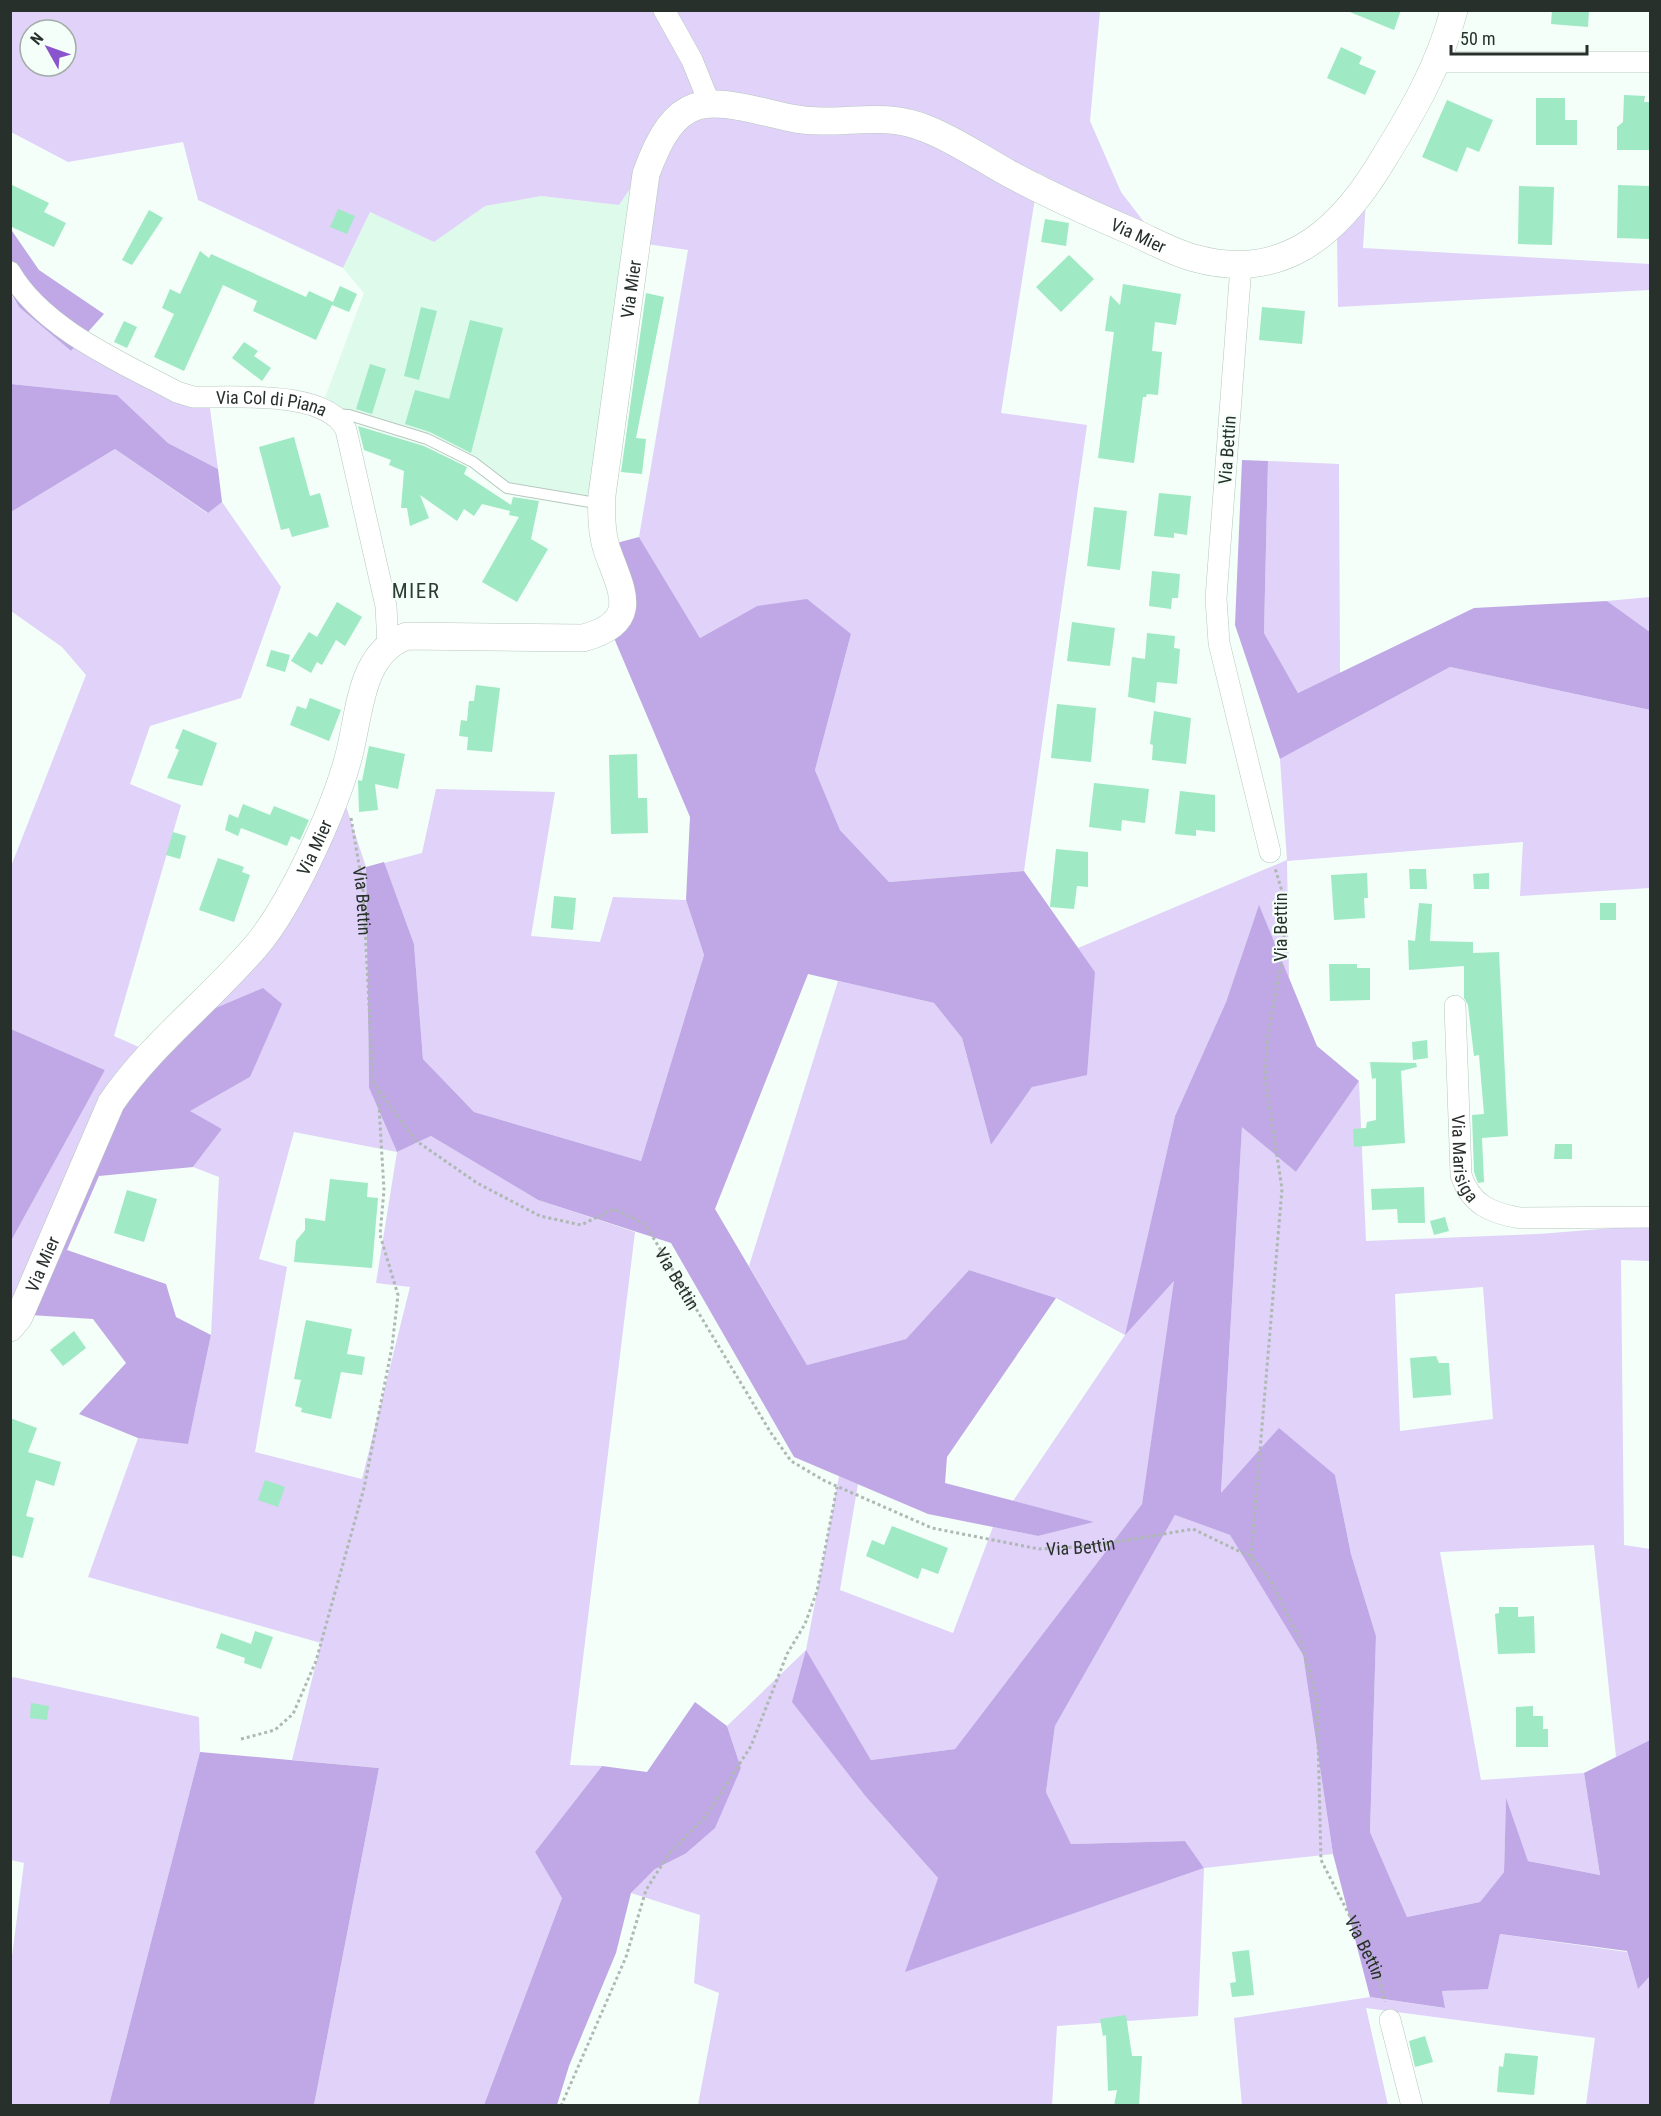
<svg xmlns="http://www.w3.org/2000/svg" width="1661" height="2116" viewBox="0 0 1661 2116" font-family="'Roboto Condensed',sans-serif">
  <rect width="100%" height="100%" fill="#f3fff8"/>
  <path fill="#defaeb" d="M644 169 599 506 502 490 470 464 398 426 323 403 364 293 343 268 370 212 434 242 485 206 540 196 619 205Z"/>
  <path fill="#e0d2f9" fill-rule="evenodd" d="M10 11H1100L1090 121 1121 192 1157 239 1039 173 1001 413 1087 425 1024 871 889 882 840 830 815 770 851 634 757 606 700 638 639 537 688 250 633 242 643 170 619 205 541 196 485 206 434 242 370 212 343 268 198 200 183 142 68 162 11 132ZM30 30H66V66H30Z
    M1368 168 1363 248 1650 264V290L1338 307 1337 233Z
    M10 293 19 307 71 351 83 337 185 392 208 393 218 469 168 443 117 395 11 384Z
    M115 449 207 513 222 502 281 587 241 698 150 726 130 784 181 805 114 1036 157 1055 30 1315 11 1300V1241L105 1070 11 1029 10 869 86 675 62 647 11 611V512Z
    M1268 461 1339 464 1340 673 1298 693 1264 633Z
    M1650 597V632L1607 601Z
    M1450 667 1650 710V888L1520 896 1523 842 1287 861 1289 978 1259 906 1226 1002 1175 1116 1126 1333 1175 1280 1142 1504 955 1749 871 1760 806 1651 867 1798 938 1878 906 1971 1204 1868 1185 1841 1071 1844 1046 1792 1055 1726 1175 1515 1230 1535 1303 1655 1333 1854 1204 1868 1198 2016 1057 2026 1052 2105H698L719 1993 694 1983 700 1915 631 1893 655 1869 685 1854 741 1768 727 1726 806 1650 839 1476 858 1484 840 1590 953 1633 993 1527 1038 1536 1093 1522 1013 1501 1125 1335 1056 1298 969 1270 906 1339 807 1365 749 1266 838 981 934 1003 962 1038 991 1145 1032 1087 1095 972 1078 948 1287 860 1280 759Z
    M436 789 555 792 531 936 600 942 613 897 686 900 704 955 641 1161 474 1112 423 1059 414 944 384 863 422 853Z
    M343 797 366 867 369 1088 397 1152 431 1136 538 1200 635 1232 570 1765 602 1766 535 1852 562 1898 484 2105H314L379 1768 292 1760 321 1643 88 1577 138 1438 188 1443 211 1335 219 1177 193 1167 222 1129 189 1111 250 1077 192 1018ZM294 1132 397 1152 376 1283 410 1287 362 1479 255 1452 287 1267 259 1259Z
    M1359 1081 1366 1241 1539 1234 1650 1225V1261L1621 1260 1624 1545 1650 1549V1740L1616 1757 1594 1545 1440 1552 1481 1780 1584 1773 1600 1875 1528 1861 1506 1800 1504 1872 1480 1902 1407 1917 1370 1832 1376 1636 1351 1554 1335 1475 1221 1494 1242 1126 1296 1172ZM1483 1287 1493 1419 1400 1431 1395 1294Z
    M13 1677 199 1717 200 1752 109 2105 11 2106 10 1972 24 1863 11 1860 10 1683Z
    M1500 1934 1627 1952 1638 1988 1650 1976V2105H1586L1595 2038 1366 2008 1388 2105H1242L1234 2018 1370 1997 1444 2008 1442 1991 1488 1988Z"/>
  <path fill="#c0a8e6" d="M10 228 39 270 104 314 71 351 19 307 11 293Z
    M11 384 117 395 168 443 218 469 222 502 208 513 115 449 11 512Z
    M1242 460 1268 461 1264 633 1298 693 1474 608 1607 601 1650 632V710L1450 667 1280 759 1235 625Z
    M639 537 700 638 757 606 807 599 851 634 815 770 840 830 889 882 1024 871 1095 972 1087 1075 1032 1087 991 1145 962 1038 934 1003 808 974 715 1209 807 1365 906 1339 969 1270 1056 1298 947 1457 945 1483 1094 1522 1038 1536 928 1514 794 1457 671 1243 538 1200 431 1136 397 1152 369 1088 366 867 384 862 414 944 423 1059 474 1112 641 1161 704 955 686 900 690 817 611 631 609 545Z
    M1259 905 1317 1046 1359 1081 1296 1172 1242 1127 1221 1493 1279 1428 1335 1475 1351 1554 1376 1636 1370 1832 1407 1917 1480 1902 1504 1872 1506 1798 1528 1861 1600 1875 1584 1773 1650 1740V1976L1638 1989 1627 1951 1500 1934 1488 1989 1442 1991 1445 2008 1370 1997 1333 1854 1303 1655 1230 1535 1175 1515 1055 1726 1046 1792 1071 1844 1185 1841 1204 1868 905 1972 938 1878 867 1798 792 1702 806 1650 871 1760 955 1749 1142 1504 1174 1281 1125 1335 1175 1116 1226 1002Z
    M263 988 282 1004 250 1077 190 1111 222 1129 193 1167 99 1176 67 1250 166 1284 176 1317 211 1335 188 1444 138 1438 79 1414 126 1363 93 1319 30 1315 133 1081 192 1018Z
    M11 1029 105 1070 11 1241Z
    M695 1702 727 1726 741 1768 715 1828 685 1854 655 1869 631 1893 616 1953 569 2066 557 2105H484L562 1898 535 1852 602 1766 647 1772Z
    M200 1752 379 1768 314 2105H109Z"/>
  <path fill="#9fe9c5" d="M1345 10H1401L1394 30Z
    M1552 10H1589L1588 27 1551 24Z
    M1341 47 1362 57 1359 64 1376 71 1365 95 1327 78Z
    M1624 95 1645 96 1644 102H1650V150H1617V127L1623 122Z
    M1536 98H1565V120H1577V145H1536Z
    M1447 100 1493 120 1479 152 1467 147 1457 172 1422 157Z
    M10 184 49 203 44 212 66 223 54 247 10 226Z
    M1618 185 1650 186 1649 239 1617 238Z
    M1519 186 1554 187 1552 245 1518 244Z
    M338 209 355 216 347 234 330 227Z
    M149 210 163 218 132 265 122 260Z
    M1045 219 1069 223 1066 246 1041 242Z
    M200 251 209 258 211 254 306 297 309 291 333 302 340 286 357 294 349 312 332 305 316 340 253 311 257 301 223 285 184 371 154 357 174 314 162 308 170 289 180 294Z
    M1069 255 1094 279 1061 312 1036 287Z
    M1123 284 1181 294 1176 325 1155 322 1152 351 1162 352 1158 395 1147 394 1146 397H1143L1134 463 1098 458 1114 332 1105 331 1110 295 1120 305Z
    M646 293 664 297 636 438 646 439 642 474 621 472Z
    M421 307 437 311 419 380 404 376Z
    M1262 307 1305 311 1302 344 1259 340Z
    M470 320 503 328 471 453 430 432 405 424 415 390 449 399Z
    M124 321 137 327 127 348 114 342Z
    M244 342 258 351 254 356 271 368 262 381 232 358Z
    M370 364 386 369 372 414 356 409Z
    M358 426 424 446 467 467 464 474 511 505 513 497 539 501 531 539 548 549 517 602 482 582 519 517 509 515 510 511 482 504 474 516 464 509 457 521 420 495 429 518 410 526 407 508H401L404 471 389 465 391 460 364 450Z
    M294 437 310 496 320 493 329 527 292 537 289 528 281 530 259 447Z
    M1159 493 1191 496 1187 535 1174 533V538L1154 536Z
    M1094 507 1127 511 1120 570 1087 566Z
    M1152 571 1180 574 1178 598H1172L1171 609 1149 606Z
    M337 602 362 617 345 646 336 640 322 665 317 662 311 673 291 661 309 632 317 637Z
    M1072 622 1115 628 1110 666 1067 661Z
    M1147 633 1175 636 1174 648 1180 649 1177 684 1157 682 1155 703 1128 697 1132 657 1145 659Z
    M271 650 290 655 285 672 266 666Z
    M476 685 500 688 492 752 467 750 468 737 459 736 461 720 467 721 469 701H474Z
    M310 698 341 710 329 741 290 725 297 706 306 709Z
    M1057 704 1096 708 1091 762 1051 758Z
    M1154 711 1191 718 1186 764 1152 760 1153 745 1150 744Z
    M183 729 217 743 202 786 167 778 179 750 175 748Z
    M369 746 405 754 398 789 375 784 378 810 359 812 358 780 362 781Z
    M637 754 638 798H647L648 833 611 834 609 755Z
    M1094 783 1149 789 1145 823 1122 820 1121 831 1089 827Z
    M1180 791 1215 795V832L1196 830V836L1175 834Z
    M243 804 270 815 274 806 309 820 300 840 291 836 287 846 241 828 238 836 225 830 229 814 238 818Z
    M173 832 186 836 180 859 166 855Z
    M1056 849 1088 852V887L1077 886 1074 909 1050 907Z
    M218 858 244 867 242 872 250 875 234 922 199 910Z
    M1409 869H1426L1427 889H1410Z
    M1367 873 1368 898H1364L1365 918 1334 920 1331 875Z
    M1489 873V889H1474L1473 874Z
    M554 896 576 898 573 930 551 928Z
    M1419 903 1432 904 1430 941 1473 942V953L1499 952 1508 1136 1482 1138 1484 1182 1478 1183 1474 1172 1472 1115 1484 1114 1479 1055 1474 1056 1468 1005 1464 998V966L1409 970 1408 940 1415 941Z
    M1600 903H1616V920H1600Z
    M1329 964H1357V968H1370V1000L1330 1001Z
    M1427 1040 1428 1058 1413 1060 1412 1042Z
    M1370 1062 1416 1063 1417 1067 1401 1071 1405 1143 1354 1147 1353 1129 1366 1128 1367 1122 1376 1120V1078L1372 1079Z
    M1555 1144H1572V1159H1554Z
    M330 1179 368 1183 367 1197 378 1198 372 1268 294 1262 296 1241 305 1230V1218L325 1221Z
    M1424 1187 1425 1223H1398L1397 1209 1372 1210 1371 1189Z
    M127 1190 157 1199 144 1242 114 1233Z
    M1445 1217 1449 1231 1434 1235 1430 1221Z
    M306 1320 352 1329 347 1354 365 1357 362 1375 341 1372 331 1419 301 1412 302 1408 295 1406 301 1380 294 1379Z
    M74 1331 86 1348 63 1366 50 1350Z
    M1436 1356 1439 1363H1449L1451 1395 1413 1398 1410 1358Z
    M10 1418 37 1428 28 1452 61 1462 54 1486 36 1480 26 1516 34 1518 23 1558 11 1555Z
    M265 1480 285 1487 278 1507 258 1500Z
    M892 1526 948 1548 938 1574 922 1568 918 1579 866 1556 872 1540 884 1545Z
    M1499 1607H1518V1617L1534 1616 1535 1653 1498 1654 1495 1614 1499 1613Z
    M255 1631 273 1637 261 1669 244 1663 245 1658 216 1648 221 1633 251 1644Z
    M31 1703 49 1706 47 1720 30 1718Z
    M1533 1706V1716H1543V1729H1548V1747H1516V1707Z
    M1249 1950 1254 1995 1232 1997 1230 1983 1236 1982 1232 1952Z
    M1126 2015 1132 2056H1142L1139 2106H1114L1117 2090 1108 2091 1106 2035 1103 2036 1100 2019Z
    M1425 2036 1433 2062 1415 2067 1409 2041Z
    M1505 2053 1538 2056 1534 2095 1497 2092 1499 2066 1503 2067Z"/>
  <g fill="none" stroke-linecap="round" stroke-linejoin="round">
    <g stroke="#b5c8be" stroke-width="12">
      <path id="service" d="M334 414 349 415 427 439 473 462 507 488 602 504"/>
    </g>
    <g stroke="#b5c8be" stroke-width="22">
      <g id="minor">
        <path d="M664 10 692 60 709 102"/>
        <path d="M1439 62H1650"/>
        <path d="M1241 266 1216 598 1219 643 1270 852"/>
        <path id="s2" d="M10 272C43 329 121 362 177 392L193 397C233 398 327 389 346 430L386 606 388 646"/>
        <path id="s3" d="M1455 1006 1461 1175C1471 1205 1491 1213 1520 1218L1650 1217"/>
        <path d="M1390 2020 1412 2106"/>
      </g>
    </g>
    <g stroke="#b5c8be" stroke-width="28">
      <g id="tertiary">
        <path id="s4" d="M10 1328 19 1317 111 1103C151 1044 210 1000 256 946 291 905 337 805 350 751 360 710 361 652 407 636L583 638C643 622 621 590 607 550 601 532 601 513 602 495L646 174C679 82 712 101 791 118 839 128 879 109 927 129 955 140 981 158 1008 173 1049 195 1091 214 1133 232 1153 241 1172 252 1194 258 1280 282 1336 236 1379 166 1410 116 1439 68 1454 10"/>
      </g>
    </g>
    <g stroke="#aeb9b3" stroke-width="3" stroke-dasharray="3 3" stroke-linecap="butt">
      <path id="s1" d="M351 818 363 888 373 1082 415 1140 477 1183 540 1216 581 1225 614 1209 645 1224 771 1433 791 1461 825 1481 932 1528 1039 1549 1093 1546 1193 1529 1251 1557 1271 1581 1301 1642 1317 1698 1321 1860 1377 1969 1385 2002"/>
      <path d="M1251 1557 1282 1189 1265 1077 1268 1035 1284 948V898L1275 868"/>
      <path d="M241 1739 275 1730 293 1714 316 1661 364 1488 392 1347 398 1295 380 1235 384 1190 378 1090"/>
      <path d="M561 2106 626 1957 646 1890 668 1855 706 1816 751 1746 787 1654 805 1624 817 1591 837 1487"/>
    </g>
    <use href="#service" stroke="#fff" stroke-width="10"/>
    <use href="#minor" stroke="#fff" stroke-width="21"/>
    <use href="#tertiary" stroke="#fff" stroke-width="27"/>
  </g>
  <g text-anchor="middle" dominant-baseline="central" stroke-width="4.5" stroke-linejoin="round" paint-order="stroke">
    <g font-size="18" fill="#28302c" stroke="#f3fff8">
      <text stroke="none"><textPath href="#s4" startOffset="2040">Via Mier</textPath></text>
      <text stroke="none"><textPath href="#s4" startOffset="1366">Via Mier</textPath></text>
      <text stroke="none"><textPath href="#s2" startOffset="304">Via Col di Piana</textPath></text>
      <text transform="translate(1227 450) rotate(-86)">Via Bettin</text>
      <text stroke="none"><textPath href="#s4" startOffset="576">Via Mier</textPath></text>
      <text stroke="none"><textPath href="#s1" startOffset="84">Via Bettin</textPath></text>
      <text transform="translate(1280 927) rotate(-90)">Via Bettin</text>
      <text stroke="none"><textPath href="#s3" startOffset="153">Via Marisiga</textPath></text>
      <text stroke="none"><textPath href="#s4" startOffset="72">Via Mier</textPath></text>
      <text stroke="none"><textPath href="#s1" startOffset="660">Via Bettin</textPath></text>
      <text stroke="none"><textPath href="#s1" startOffset="1182">Via Bettin</textPath></text>
      <text stroke="none"><textPath href="#s1" startOffset="1778">Via Bettin</textPath></text>
    </g>
    <g font-size="21" letter-spacing="1.5" fill="#2d3d35" stroke="#f3fff8">
      <text x="416" y="591">MIER</text>
    </g>
  </g>
  <rect width="1661" height="2116" fill="none" stroke="#28302c" stroke-width="24"/>
  <g transform="translate(48 48) rotate(310)"><circle r="28" fill="#f3fff8" stroke="#a2aca6" stroke-width="1.5"/>
  <path d="M0-4.5L10 22L0 15L-10 22Z" fill="#8a54cc"/>
  <text y="-9" font-size="16" font-weight="bold" text-anchor="middle" fill="#28302c">N</text>
  </g>
  <path d="M1451 45v9h136v-9" fill="none" stroke="#28302c" stroke-width="3"/>
  <text x="1460" y="45" font-size="18" fill="#28302c" stroke="#f3fff8" stroke-width="4.5" paint-order="stroke">50 m</text>
</svg>
